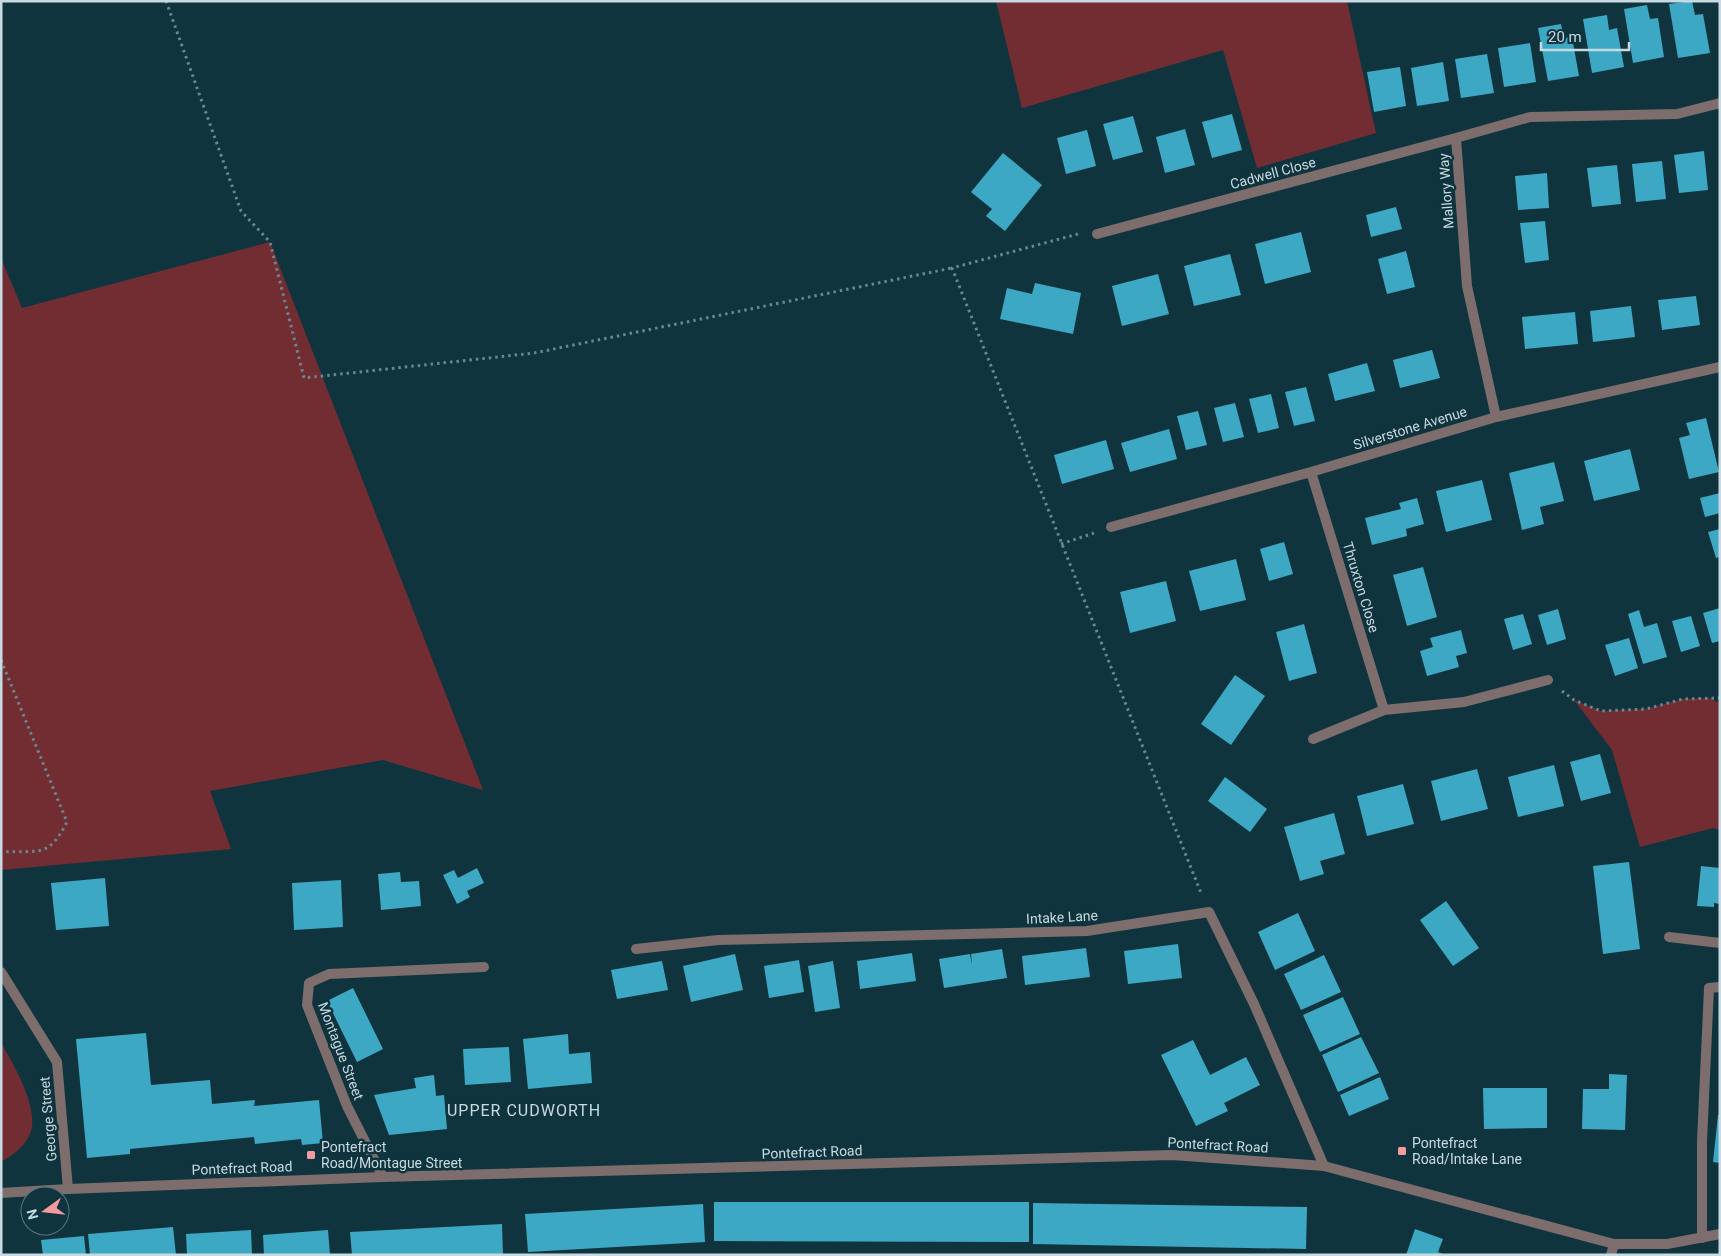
<svg xmlns="http://www.w3.org/2000/svg" width="1721" height="1256" viewBox="0 0 1721 1256" font-family="Roboto,sans-serif">
  <rect width="100%" height="100%" fill="#10343e"/>
  <path fill="#722d33" d="M996 1H1347L1376 133 1257 168 1223 50 1022 108Z
    M270 242 483 790 383 760 210 791 231 849 1 870V258L22 308Z
    M1709 698 1720 703V830L1713 828 1640 847 1612 750 1574 700 1601 711 1646 709 1683 699Z
    M1 1043C13 1063 42 1112 29 1136 23 1148 13 1155 1 1162Z"/>
  <path fill="#3da8c4" d="M1692 1 1695 15 1703 14 1710 53 1678 58 1669 4Z
    M1647 5 1650 19 1658 18 1664 57 1633 63 1624 9Z
    M1607 15 1609 30 1617 28 1624 67 1592 73 1583 19Z
    M1561 24 1564 38 1572 37 1579 76 1548 81 1538 28Z
    M1530 43 1536 82 1504 87 1498 48Z
    M1487 54 1494 93 1461 98 1455 59Z
    M1443 62 1449 101 1417 106 1411 68Z
    M1400 67 1406 106 1374 112 1367 72Z
    M1232 114 1242 150 1212 158 1202 122Z
    M1133 116 1143 152 1113 160 1103 124Z
    M1185 129 1195 165 1165 173 1156 137Z
    M1087 130 1096 166 1066 174 1057 138Z
    M1704 151 1708 190 1679 193 1674 155Z
    M1003 153 1042 185 1005 231 986 216 992 209 971 192Z
    M1662 161 1666 199 1636 202 1632 164Z
    M1617 165 1621 204 1592 207 1587 168Z
    M1547 173 1549 208 1518 210 1515 176Z
    M1396 207 1402 229 1371 237 1366 215Z
    M1545 221 1549 260 1525 263 1520 223Z
    M1301 232 1311 272 1265 284 1255 244Z
    M1406 251 1415 287 1387 294 1378 259Z
    M1230 254 1241 295 1194 306 1184 266Z
    M1158 274 1169 314 1122 326 1112 286Z
    M1035 283 1081 293 1073 334 1000 319 1007 288 1032 294Z
    M1696 296 1700 325 1662 330 1658 300Z
    M1631 306 1635 337 1593 342 1590 311Z
    M1575 312 1578 344 1525 349 1522 317Z
    M1432 350 1440 378 1400 388 1393 360Z
    M1367 363 1375 391 1335 401 1328 374Z
    M1306 387 1315 421 1294 426 1285 392Z
    M1271 394 1279 428 1258 433 1249 399Z
    M1235 403 1244 437 1223 442 1214 408Z
    M1198 411 1207 445 1186 450 1177 416Z
    M1706 418 1719 472 1689 479 1679 438 1690 435 1686 423Z
    M1169 429 1177 459 1130 472 1121 443Z
    M1106 440 1114 469 1062 484 1054 455Z
    M1630 449 1640 490 1594 501 1584 461Z
    M1554 462 1564 501 1540 507 1544 524 1522 530 1509 473Z
    M1482 480 1492 520 1446 532 1436 491Z
    M1720 493V513L1705 517 1700 498Z
    M1417 498 1424 524 1406 529 1407 536 1372 545 1365 518 1401 509 1399 503Z
    M1720 529V557L1716 558 1708 532Z
    M1284 542 1293 574 1269 581 1260 549Z
    M1236 559 1246 600 1200 611 1189 571Z
    M1423 567 1437 617 1407 626 1393 575Z
    M1166 581 1176 621 1130 633 1120 592Z
    M1720 608V641L1712 643 1703 613Z
    M1558 609 1566 639 1547 645 1538 615Z
    M1639 610 1644 627 1657 623 1667 657 1643 664 1628 614Z
    M1523 614 1532 644 1513 650 1504 619Z
    M1691 616 1700 646 1681 652 1672 621Z
    M1304 624 1317 673 1289 681 1276 632Z
    M1461 630 1467 653 1456 656 1459 667 1427 676 1420 651 1433 647 1430 638Z
    M1629 638 1638 668 1615 676 1605 645Z
    M1235 675 1265 696 1231 745 1201 724Z
    M1600 754 1611 793 1581 801 1570 762Z
    M1554 765 1564 806 1518 817 1508 777Z
    M1477 769 1488 809 1441 821 1431 781Z
    M1225 777 1267 809 1250 832 1208 801Z
    M1403 784 1414 824 1367 836 1357 796Z
    M1334 813 1345 854 1320 861 1324 874 1300 881 1284 827Z
    M1629 862 1640 949 1603 954 1593 866Z
    M1701 866 1720 868V904L1714 903V907L1697 906Z
    M477 868 484 883 467 891 470 897 457 904 443 875 454 870 458 878Z
    M400 872 401 882 419 881 421 906 381 910 378 874Z
    M105 878 109 926 56 930 51 883Z
    M341 880 343 927 294 930 292 883Z
    M1446 901 1479 948 1453 966 1420 920Z
    M1298 913 1315 951 1275 970 1258 932Z
    M1178 944 1182 978 1128 984 1124 951Z
    M1086 948 1090 977 1025 985 1022 956Z
    M1002 949 1007 978 944 988 939 959 970 954 972 965 971 954Z
    M912 953 916 981 860 989 857 961Z
    M735 954 743 990 691 1002 683 966Z
    M1324 955 1341 992 1301 1010 1284 974Z
    M799 960 804 992 769 998 764 966Z
    M662 961 668 990 617 999 611 970Z
    M833 961 840 1008 815 1012 808 966Z
    M353 988 383 1049 357 1062 327 1001Z
    M1343 997 1360 1034 1320 1052 1303 1015Z
    M146 1033 151 1085 210 1080 212 1104 255 1100 254 1106 319 1100 323 1143 302 1145 301 1139 255 1144 254 1137 130 1149V1154L87 1158 76 1039Z
    M568 1034 569 1054 590 1052 592 1083 528 1089 523 1039Z
    M1361 1037 1379 1073 1338 1092 1322 1055Z
    M1193 1040 1210 1075 1246 1057 1260 1085 1224 1103 1228 1111 1196 1126 1161 1055Z
    M509 1047 511 1082 465 1085 463 1049Z
    M1609 1074 1627 1075 1625 1130 1582 1129 1583 1089H1609Z
    M434 1075 436 1096 444 1095 447 1129 389 1135 374 1095 416 1088 414 1078Z
    M1380 1077 1389 1099 1349 1116 1340 1095Z
    M1483 1088H1547V1128L1484 1129Z
    M1718 1115H1720V1163L1713 1162Z
    M714 1202H1029V1242L714 1241Z
    M1033 1203 1307 1207 1306 1249 1033 1244Z
    M703 1204 705 1242 528 1252 525 1214Z
    M502 1224 503 1255H352L350 1232Z
    M173 1227 176 1255H90L88 1234Z
    M1415 1229 1443 1239 1438 1252 1445 1255H1406Z
    M251 1230 252 1255H187L186 1234Z
    M328 1230 330 1255H264L263 1235Z
    M84 1236 86 1255H43L41 1240Z"/>
  <g fill="none" stroke-linecap="round" stroke-linejoin="round">
    <path stroke="#6b868e" stroke-width="3" stroke-dasharray="2.5 4" stroke-linecap="butt" d="M166 1 241 211 270 242 304 378 534 353 952 268
      M1078 234 952 268 1201 893
      M1061 544 1094 533
      M1 660 67 822C48 859 39 850 1 852
      M1562 691 1574 700 1601 711 1646 709 1683 699 1720 698"/>
    <path stroke="#7d6d6d" stroke-width="10" d="M1702 1238V1141L1709 988 1720 987"/>
    <path stroke="#7d6d6d" stroke-width="10" d="M1097 234 1456 138
      M1496 417 1467 286 1456 138 1530 117 1677 114 1720 103
      M1311 472 1384 710 1464 702 1548 680
      M1111 527 1311 472 1496 417 1720 367
      M1313 739 1384 710
      M1669 937 1720 943
      M636 949 718 940 1087 931 1209 912 1254 1004 1324 1166
      M1 972 57 1062 68 1189
      M383 1177 347 1106 307 1005 309 983 329 974 484 967
      M1611 1255 1614 1244"/>
    <path stroke="#7d6d6d" stroke-width="10" d="M1 1193 68 1189 383 1177 1172 1155 1324 1166 1614 1244H1667L1720 1234"/>
  </g>
  <g fill="#f59b9e" stroke="#10343e" stroke-width="2">
    <rect x="1397" y="1146" width="10" height="10" rx="2.5"/>
    <rect x="306" y="1150" width="10" height="10" rx="2.5"/>
  </g>
  <g text-anchor="middle" dominant-baseline="central" stroke-width="5" stroke-linejoin="round" paint-order="stroke">
    <g font-size="14" fill="#c8dae1" stroke="#10343e">
      <text transform="translate(1273 173) rotate(-15)">Cadwell Close</text>
      <text transform="translate(1446 191) rotate(-94)">Mallory Way</text>
      <text transform="translate(1410 428) rotate(-17)">Silverstone Avenue</text>
      <text transform="translate(1361 587) rotate(73)">Thruxton Close</text>
      <text transform="translate(1062 917) rotate(-3)">Intake Lane</text>
      <text transform="translate(341 1051) rotate(69)">Montague Street</text>
      <text transform="translate(48 1119) rotate(-95)">George Street</text>
      <text transform="translate(1218 1145) rotate(3)">Pontefract Road</text>
      <text transform="translate(812 1152) rotate(-2)">Pontefract Road</text>
      <text transform="translate(242 1168) rotate(-2)">Pontefract Road</text>
    </g>
    <g font-size="14" fill="#c8dae1" stroke="#10343e" text-anchor="start">
      <text x="1412" y="1143">Pontefract<tspan x="1412" dy="16">Road/Intake Lane</tspan></text>
      <text x="321" y="1147">Pontefract<tspan x="321" dy="16">Road/Montague Street</tspan></text>
    </g>
    <g font-size="16" letter-spacing="1" fill="#c8dae1" stroke="#10343e">
      <text x="524" y="1110">UPPER CUDWORTH</text>
    </g>
  </g>
  <rect width="1721" height="1256" fill="none" stroke="#c8dae1" stroke-width="5"/>
  <g transform="translate(45 1211) rotate(255)"><circle r="24" fill="#10343e" stroke="#5a767f"/>
  <path d="M0-4L9 19L0 12L-9 19Z" fill="#f59b9e"/>
  <text y="-8" font-size="14" font-weight="bold" text-anchor="middle" fill="#c8dae1">N</text>
  </g>
  <path d="M1541 42v8h88v-8" fill="none" stroke="#c8dae1" stroke-width="2.5"/>
  <text x="1548" y="42" font-size="15" fill="#c8dae1" stroke="#10343e" stroke-width="4" paint-order="stroke">20 m</text>
</svg>
